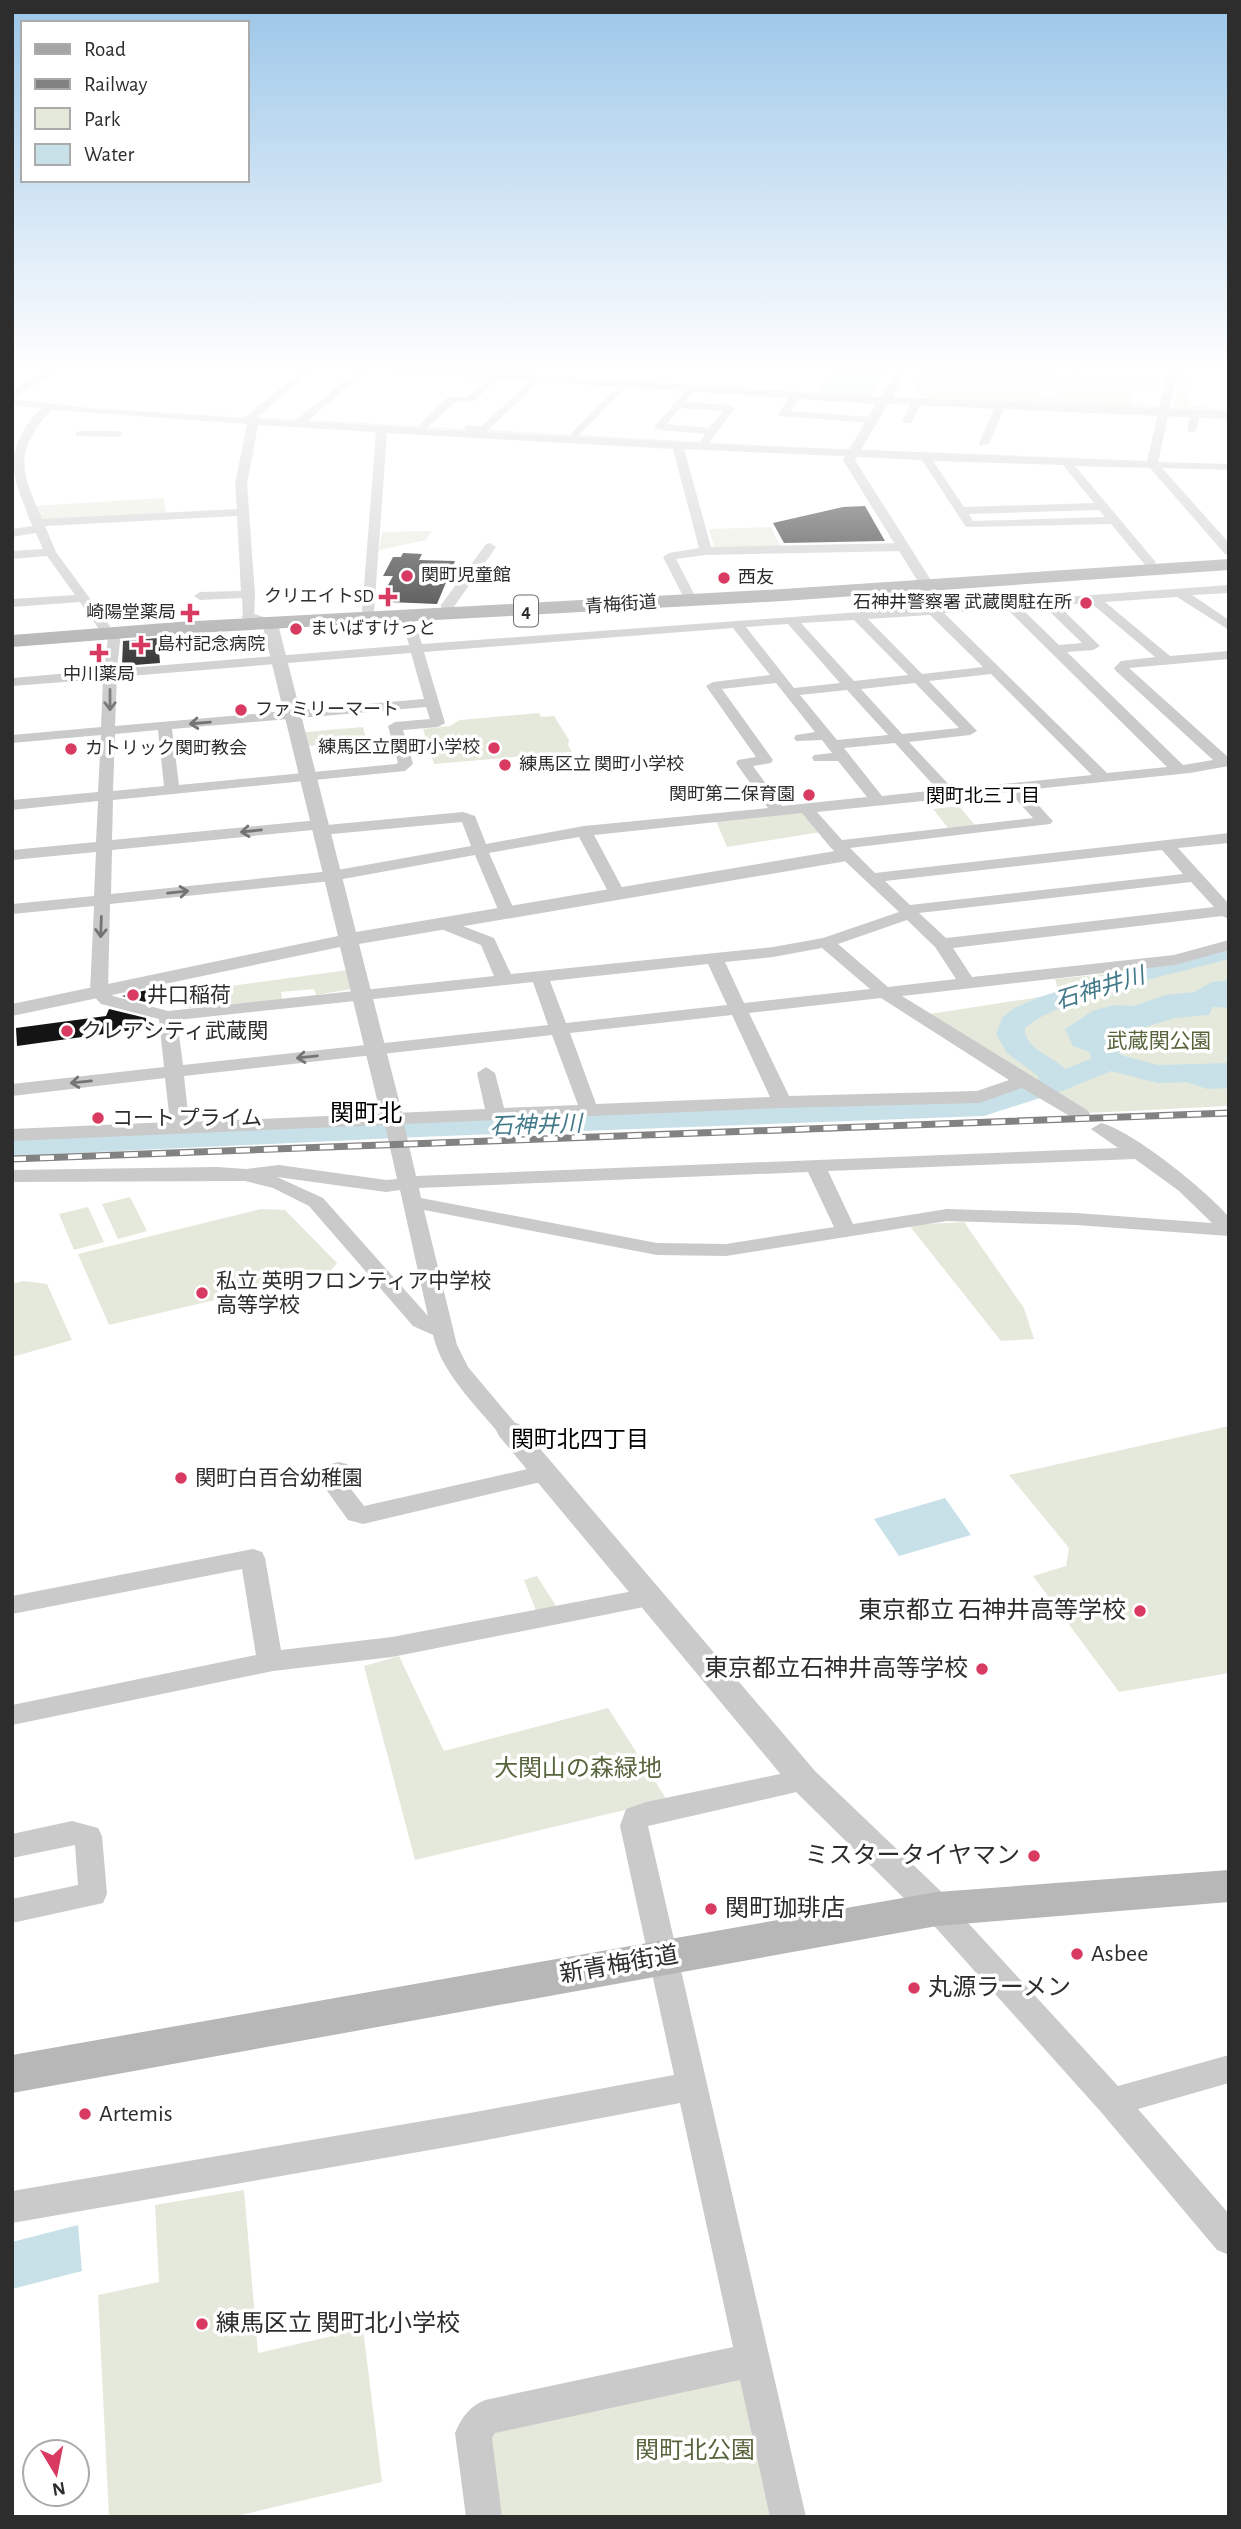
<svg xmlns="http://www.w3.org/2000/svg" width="1241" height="2529" viewBox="0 0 1241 2529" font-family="'Alegreya Sans','Noto Sans JP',sans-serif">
  <rect width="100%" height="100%" fill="#fff"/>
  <path fill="#e5e9db" d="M924 367C951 367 1038 360 1057 375V384L1035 397H1057L1067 372 1160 378 1157 391 1136 390 1132 403 1161 406V411L925 398 914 392Z
    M1179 380 1191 381 1189 401 1191 405 1229 410V413L1172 410Z
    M163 498 167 514 40 521 33 506Z
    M771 527 781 548 715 550 709 529Z
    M431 531 426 540 379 550 382 532Z
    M539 713 541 717 554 716 569 740 568 745 572 752 434 764 423 729 450 726 460 720Z
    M363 727 367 741 308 746 305 732Z
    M959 806 975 825 948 828 933 809Z
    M803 812 821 832 727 847 716 821Z
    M1229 955V1106L1088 1113 930 1014 1059 994 1055 979 1192 965Z
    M348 970 352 989 316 995 314 989 281 992 282 999 188 1008 187 992Z
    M130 1197 147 1231 118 1239 102 1204Z
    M88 1207 104 1242 74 1250 59 1214Z
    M261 1209 285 1210 337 1263 329 1273 109 1325 78 1254Z
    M964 1222 1024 1308 1034 1339 1001 1341 909 1225Z
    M23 1281 47 1284 72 1340 12 1357V1284Z
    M1229 1426V1673L1119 1692 1033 1576 1066 1566 1069 1548 1009 1475Z
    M537 1576 558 1609 537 1613 524 1580Z
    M399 1656 444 1751 608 1708 667 1800 415 1860 364 1666Z
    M244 2190 258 2353 363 2329 382 2482 232 2517H109L98 2295 159 2282 155 2205Z
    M744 2374 776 2517H501L491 2438 502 2425Z"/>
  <path fill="#c8e1e8" d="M833 367 886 370 888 371 882 375 870 396 818 394Z
    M148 411 842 450 1229 463 692 444Z
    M1229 980V1008L1213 1007 1209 1015 1175 1018 1142 1028 1137 1045 1118 1053C1128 1059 1136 1058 1146 1063 1157 1067 1160 1071 1173 1071L1174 1068 1201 1073 1229 1067V1088L1207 1089 1186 1082 1141 1079 1119 1071 1112 1065 1093 1061 1089 1052 1073 1046 1065 1029 1094 1010 1115 1005 1134 1006 1165 995 1194 992 1212 982Z
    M945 1498 971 1535 899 1556 874 1519Z
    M78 2225 82 2271 12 2289V2242Z"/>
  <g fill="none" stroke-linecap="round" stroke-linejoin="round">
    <path fill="#c8e1e8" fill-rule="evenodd" d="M1229 943V959C1176 974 1064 995 1025 1028 1023 1048 1053 1056 1065 1069L1108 1052 1158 1065 1229 1063V1081L1158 1083 1111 1071 1065 1090 984 1116 418 1137 12 1156V1138L418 1119 981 1098 1039 1079 1038 1076 1007 1053 996 1034 1002 1018 1014 1008 1037 998 1103 976Z"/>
  </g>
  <path fill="#141414" d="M865 506 885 541 784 543 773 523 843 507Z
    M403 553 422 554 419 560 455 561 437 604 389 602 391 599 381 598 393 576H383L393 557H401Z
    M158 638 160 663 122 666 123 641Z
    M151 989 153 1004 122 996Z
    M109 1009 146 1018 147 1028 17 1046 16 1028 106 1016Z"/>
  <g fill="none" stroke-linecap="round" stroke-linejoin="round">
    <path fill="#cacaca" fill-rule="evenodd" d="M306 367H317L256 418 295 421 361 367H372L307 421 420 428V424L448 397H467L497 372 502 375 500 377 473 402H455L426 429 468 431 464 428 465 426H482L537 375 540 376V380L486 432 575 437 571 434 572 432 625 380 630 383 577 437 700 443 705 434 659 430 654 427 691 385 696 388 685 402 730 405 735 408 708 444 1147 461 1169 367H1179L1158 462 1229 464V470L1162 468 1229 543V555L1225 554 1150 468 1075 466 1154 560 1156 563 1150 567 1146 566 1111 524 966 527 922 460 684 449 711 547 904 543 910 547 904 551 705 555 676 559 694 594 688 598 682 594 663 557 669 553 699 548 673 449 387 433 374 612 368 616 362 612 376 432 258 425 247 484 255 594 254 620 249 621 243 617 242 598 200 600 194 596 200 592 241 591 237 516 45 526 56 552 110 626 109 629H99L80 602 12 607V599L75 595 47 556 12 559V551L43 549 36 533 12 537V529L33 526C29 521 27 511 23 502 7 463 11 440 41 408L12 405V399L89 408 244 418ZM680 408 723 411 709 428 667 424ZM51 410 247 424 235 484 237 509 42 519C21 471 13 453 51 410ZM933 461 1063 465 1094 503 964 507ZM1099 510 1105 517 973 521 969 514Z
      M796 392 801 395 790 411 871 417 876 420 871 423 779 416 778 414 792 393Z
      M912 402 921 404 911 423H903L902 421Z
      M1000 403 1005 406 989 444 980 446 979 444 995 406Z
      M1190 414 1199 416 1197 430 1192 433 1187 430Z
      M80 431H118L123 434 118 437 76 436V432Z
      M490 543 496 547 451 611H441V605L486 544Z
      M1229 585V593L1192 595 1229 620V630L1177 597 1105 602 1170 656 1229 651V659L1129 668 1229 758V766L1190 773 1025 790 1050 818 1053 821 1050 824 850 848 875 873 1229 833V843L1178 848 1229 904V919L1222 916 953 948 972 977 1174 955 1229 940V950L1175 965 902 996 1087 1110 1090 1114 1087 1118H1073L1022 1088 979 1103 782 1108 404 1124 416 1176 1118 1148 1091 1129 1101 1123C1133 1131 1207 1191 1229 1217V1236L1076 1225 947 1221 726 1256 657 1255 424 1210 457 1345 468 1367 521 1430 517 1436 509 1438 501 1436C476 1405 442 1374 433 1335L413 1326 309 1206 273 1188 245 1181 12 1182V1170L217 1167 246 1169 279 1165 386 1180 397 1179 385 1125 12 1141V1129L170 1122 165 1078 12 1096V1084L164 1067 159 1019 101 1004 90 992 94 906 12 914V904L94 896 96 852 12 860V850L96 842 98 801 12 810V800L98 792 101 735 12 743V735L101 727 103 679 12 686V678L104 670 109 629 114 628 121 632 117 669 409 645 401 617 407 613 413 617 422 644ZM1091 603 1155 657 1121 661 1114 668 1116 671 1213 760 1183 765 1067 652 1093 650 1100 646 1058 605ZM1044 606 1082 643 1059 645 1021 608ZM1007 609 1167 767 1107 773 944 613ZM930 615 983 667 922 674 868 619ZM854 620 908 675 854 681 801 623ZM788 624 840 683 794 688 746 627ZM733 628 770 675 713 682 706 686 756 757 738 760 736 763 768 808 584 826 486 844 475 816 463 812 327 825 319 820 112 840 113 800 405 771 413 764 403 730 438 727 445 723 424 652ZM411 653 424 699 115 726 117 677ZM991 674 1092 775 953 789 909 742 970 735 977 731 929 681ZM776 683 815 732 796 735 794 738 796 741 822 740 832 753 814 755 812 758 814 761H838L867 797 782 806 753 766 771 763 773 760 722 689ZM915 683 959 728 902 734 861 689ZM847 690 888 735 837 740 800 695ZM426 707 430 719 395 722 388 726 398 763 396 764 179 785 172 729ZM158 730 164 786 113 791 115 734ZM895 743 938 790 882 796 844 748ZM1009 792 1033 818 842 840 817 812ZM802 813 831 848 899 912 823 938 773 947 511 974 494 938 442 918 436 919 434 923 436 927 481 945 494 976 168 1011 113 996 108 991 110 904 332 881 475 855 499 912 507 917 515 912 489 853 579 837 610 895 618 900 626 895 594 835ZM462 822 471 846 332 871 111 894 112 850 313 830 321 835ZM1162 850 1183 874 910 905 885 881ZM1191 882 1214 907 946 938 919 913ZM907 920 935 947 956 979 888 987 838 944ZM822 948 870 989 744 1003 725 962 773 957ZM708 964 727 1005 566 1023 550 981ZM533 982 548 1025 183 1065 177 1020ZM881 998 1009 1080 977 1091 789 1096 749 1013ZM732 1015 770 1097 596 1104 570 1033ZM552 1035 578 1105 504 1108 495 1073 486 1067 477 1073 485 1109 189 1122 184 1076ZM1135 1159 1179 1191 1212 1223 1076 1213 947 1209 853 1224 828 1171ZM808 1172 834 1227 726 1244 657 1243 421 1198 419 1188ZM277 1177 386 1192 400 1190 428 1316 323 1198Z
      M339 1462 347 1464 351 1470 344 1480 364 1506 545 1465 553 1467 557 1473 553 1479 545 1481 363 1524 348 1520 320 1481 331 1464Z
      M253 1549 262 1552 265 1558 281 1650 392 1637 649 1588 658 1590 662 1597 658 1604 649 1606 392 1657 273 1671 12 1725V1705L256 1655 242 1569 12 1614V1596Z
      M804 1769 814 1772 818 1780 814 1788 648 1826 806 2517H770L740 2380 495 2433 492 2438 502 2517H466L455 2433C462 2417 469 2407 485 2400L733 2347 680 2103 470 2143 12 2223V2191L470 2113 674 2075 620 1826 626 1809 646 1802Z
      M72 1821 98 1828 102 1836 107 1894 103 1903 12 1923V1899L78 1885 75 1845 12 1858V1834Z
      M937 1897 947 1900 1118 2086 1229 2055V2083L1138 2109 1229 2214V2255L1217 2250 1101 2112 927 1918 922 1909 927 1900Z"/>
    <path fill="#cacaca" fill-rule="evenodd" d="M51 367H65L12 398V390Z
      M358 367H412L880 397 899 367H909L892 397 1229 411V419L888 404 855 460 934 585 927 589 920 585 843 460 876 404 364 370Z
      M249 612 275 621 278 624 356 932 847 849 856 855 847 861 359 944 404 1120 401 1125H385L382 1120 340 947 12 1016V1004L338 936 263 627 241 617Z
      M509 1421 519 1424 815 1771 949 1899 954 1909 949 1919 937 1923 925 1919 793 1789 499 1436 496 1430 499 1424Z"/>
    <path fill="#b7b7b7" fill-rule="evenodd" d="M1229 1870V1902L937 1926 12 2093V2055L937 1892Z"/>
    <path fill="#a5a5a5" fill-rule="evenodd" d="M1229 559V570L783 601 178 634 12 647V635L178 622 783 589Z"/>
    <g stroke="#828282" stroke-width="7">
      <path id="rail" d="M12 1159 1229 1113"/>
    </g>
    <use href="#rail" stroke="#fff" stroke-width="4.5" stroke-dasharray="14" stroke-linecap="butt"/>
  </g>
  <defs><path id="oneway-shaft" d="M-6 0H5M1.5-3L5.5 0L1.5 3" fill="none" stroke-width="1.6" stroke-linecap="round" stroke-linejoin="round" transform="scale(1.75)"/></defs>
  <g stroke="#747474">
    <use href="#oneway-shaft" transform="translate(110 700) rotate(90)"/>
    <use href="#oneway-shaft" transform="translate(200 723) rotate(175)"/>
    <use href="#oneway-shaft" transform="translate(251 831) rotate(174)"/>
    <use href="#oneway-shaft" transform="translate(178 892) rotate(-6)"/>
    <use href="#oneway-shaft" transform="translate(101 927) rotate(92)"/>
    <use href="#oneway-shaft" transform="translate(307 1057) rotate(174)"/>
    <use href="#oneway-shaft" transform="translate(81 1082) rotate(174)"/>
  </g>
  <linearGradient id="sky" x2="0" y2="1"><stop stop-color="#9bc6e8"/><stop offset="0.51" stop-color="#fff"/><stop offset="1" stop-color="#fff" stop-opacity="0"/></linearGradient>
  <rect width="1241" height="721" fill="url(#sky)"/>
  <g fill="#d93a61" stroke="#fff" stroke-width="2.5">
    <circle cx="407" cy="576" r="7"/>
    <circle cx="724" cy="578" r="7"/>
    <path d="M384.5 586.5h7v7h7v7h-7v7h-7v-7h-7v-7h7z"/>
    <circle cx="1086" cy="603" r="7"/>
    <path d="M186.5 602.5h7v7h7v7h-7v7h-7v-7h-7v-7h7z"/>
    <circle cx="296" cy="629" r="7"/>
    <path d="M137.5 634.5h7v7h7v7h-7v7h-7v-7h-7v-7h7z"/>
    <path d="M95.5 642.5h7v7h7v7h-7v7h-7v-7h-7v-7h7z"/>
    <circle cx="241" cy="710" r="7"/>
    <circle cx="494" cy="748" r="7"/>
    <circle cx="71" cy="749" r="7"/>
    <circle cx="505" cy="765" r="7"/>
    <circle cx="809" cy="795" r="7"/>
    <circle cx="133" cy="995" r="7"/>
    <circle cx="67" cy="1031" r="7"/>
    <circle cx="98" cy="1118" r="7"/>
    <circle cx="202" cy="1293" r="7"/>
    <circle cx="181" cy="1478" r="7"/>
    <circle cx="1140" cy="1611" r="7"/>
    <circle cx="982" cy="1669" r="7"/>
    <circle cx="1034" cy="1856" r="7"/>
    <circle cx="711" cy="1909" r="7"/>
    <circle cx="1077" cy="1954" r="7"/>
    <circle cx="914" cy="1988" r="7"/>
    <circle cx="85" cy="2114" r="7"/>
    <circle cx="202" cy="2324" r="7"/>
  </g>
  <g text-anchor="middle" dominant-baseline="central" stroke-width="7" stroke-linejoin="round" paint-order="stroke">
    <g font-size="18" fill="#2d2d2d" stroke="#fff" text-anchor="start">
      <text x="421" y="576">関町児童館</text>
      <text x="738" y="578">西友</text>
      <text x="374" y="597" text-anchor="end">クリエイトSD</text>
      <text x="1072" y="603" text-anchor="end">石神井警察署 武蔵関駐在所</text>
      <text x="176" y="613" text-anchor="end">崎陽堂薬局</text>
      <text x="310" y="629">まいばすけっと</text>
      <text x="157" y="645">島村記念病院</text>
      <text x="99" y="675" text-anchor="middle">中川薬局</text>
      <text x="255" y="710">ファミリーマート</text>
      <text x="480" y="748" text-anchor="end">練馬区立関町小学校</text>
      <text x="85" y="749">カトリック関町教会</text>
      <text x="519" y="765">練馬区立 関町小学校</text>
      <text x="795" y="795" text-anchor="end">関町第二保育園</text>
    </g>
    <g font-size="18" fill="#2d2d2d" stroke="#fff">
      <text transform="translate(621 605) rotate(-4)">青梅街道</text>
    </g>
    <rect fill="#fff" stroke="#6c6c6c" stroke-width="2" x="514" y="595.5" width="24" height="31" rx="5"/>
    <g font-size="19" font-weight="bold" fill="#2d2d2d">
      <text x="526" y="611">4</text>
    </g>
    <g font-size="19" fill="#000" stroke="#fff">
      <text x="983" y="796">関町北三丁目</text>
    </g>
    <g font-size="21" fill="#2d2d2d" stroke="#fff" text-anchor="start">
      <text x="147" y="995">井口稲荷</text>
      <text x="81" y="1031">クレアシティ武蔵関</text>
      <text x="112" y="1118">コート プライム</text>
      <text x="216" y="1281">私立 英明フロンティア中学校<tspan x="216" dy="24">高等学校</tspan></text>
      <text x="195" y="1478">関町白百合幼稚園</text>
    </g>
    <g font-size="21" fill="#57653d" stroke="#fff">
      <text x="1159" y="1041">武蔵関公園</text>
    </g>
    <g font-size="23" font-style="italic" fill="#417989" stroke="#fff">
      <text transform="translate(1100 989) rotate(-17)">石神井川</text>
      <text transform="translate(536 1126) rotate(-2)">石神井川</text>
    </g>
    <g font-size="23" fill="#000" stroke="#fff">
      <text x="580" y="1440">関町北四丁目</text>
    </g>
    <g font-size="24" fill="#000" stroke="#fff">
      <text x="366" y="1114">関町北</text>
    </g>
    <g font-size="24" fill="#2d2d2d" stroke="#fff" text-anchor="start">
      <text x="1126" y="1611" text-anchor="end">東京都立 石神井高等学校</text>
      <text x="968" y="1669" text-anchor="end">東京都立石神井高等学校</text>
      <text x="1020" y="1856" text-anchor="end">ミスタータイヤマン</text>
      <text x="725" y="1909">関町珈琲店</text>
      <text x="1091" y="1954">Asbee</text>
      <text x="928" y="1988">丸源ラーメン</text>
      <text x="99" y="2114">Artemis</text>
      <text x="216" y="2324">練馬区立 関町北小学校</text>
    </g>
    <g font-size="24" fill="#57653d" stroke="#fff">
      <text x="578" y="1769">大関山の森緑地</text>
      <text x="695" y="2451">関町北公園</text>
    </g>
    <g font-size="24" fill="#2d2d2d" stroke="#fff">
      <text transform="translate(619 1965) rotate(-10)">新青梅街道</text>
    </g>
  </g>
  <rect width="1241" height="2529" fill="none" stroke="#2d2d2d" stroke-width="28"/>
  <rect x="21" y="21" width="228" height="161" fill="#ffffff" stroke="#ababab" stroke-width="2"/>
  <rect x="35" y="44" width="35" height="10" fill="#a5a5a5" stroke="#ababab" stroke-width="2"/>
  <text x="84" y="56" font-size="21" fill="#2d2d2d">Road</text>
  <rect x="35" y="79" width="35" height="10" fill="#828282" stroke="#ababab" stroke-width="2"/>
  <text x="84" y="91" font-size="21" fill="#2d2d2d">Railway</text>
  <rect x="35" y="108" width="35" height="21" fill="#e5e9db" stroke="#ababab" stroke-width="2"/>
  <text x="84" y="126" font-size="21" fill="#2d2d2d">Park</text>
  <rect x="35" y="144" width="35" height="21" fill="#c8e1e8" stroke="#ababab" stroke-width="2"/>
  <text x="84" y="161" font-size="21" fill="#2d2d2d">Water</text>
  <g transform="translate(56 2473) rotate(170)"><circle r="33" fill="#ffffff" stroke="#ababab" stroke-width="2"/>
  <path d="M0-5L12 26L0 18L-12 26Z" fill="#d93a61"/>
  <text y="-10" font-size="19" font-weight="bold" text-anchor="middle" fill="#2d2d2d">N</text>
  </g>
</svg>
